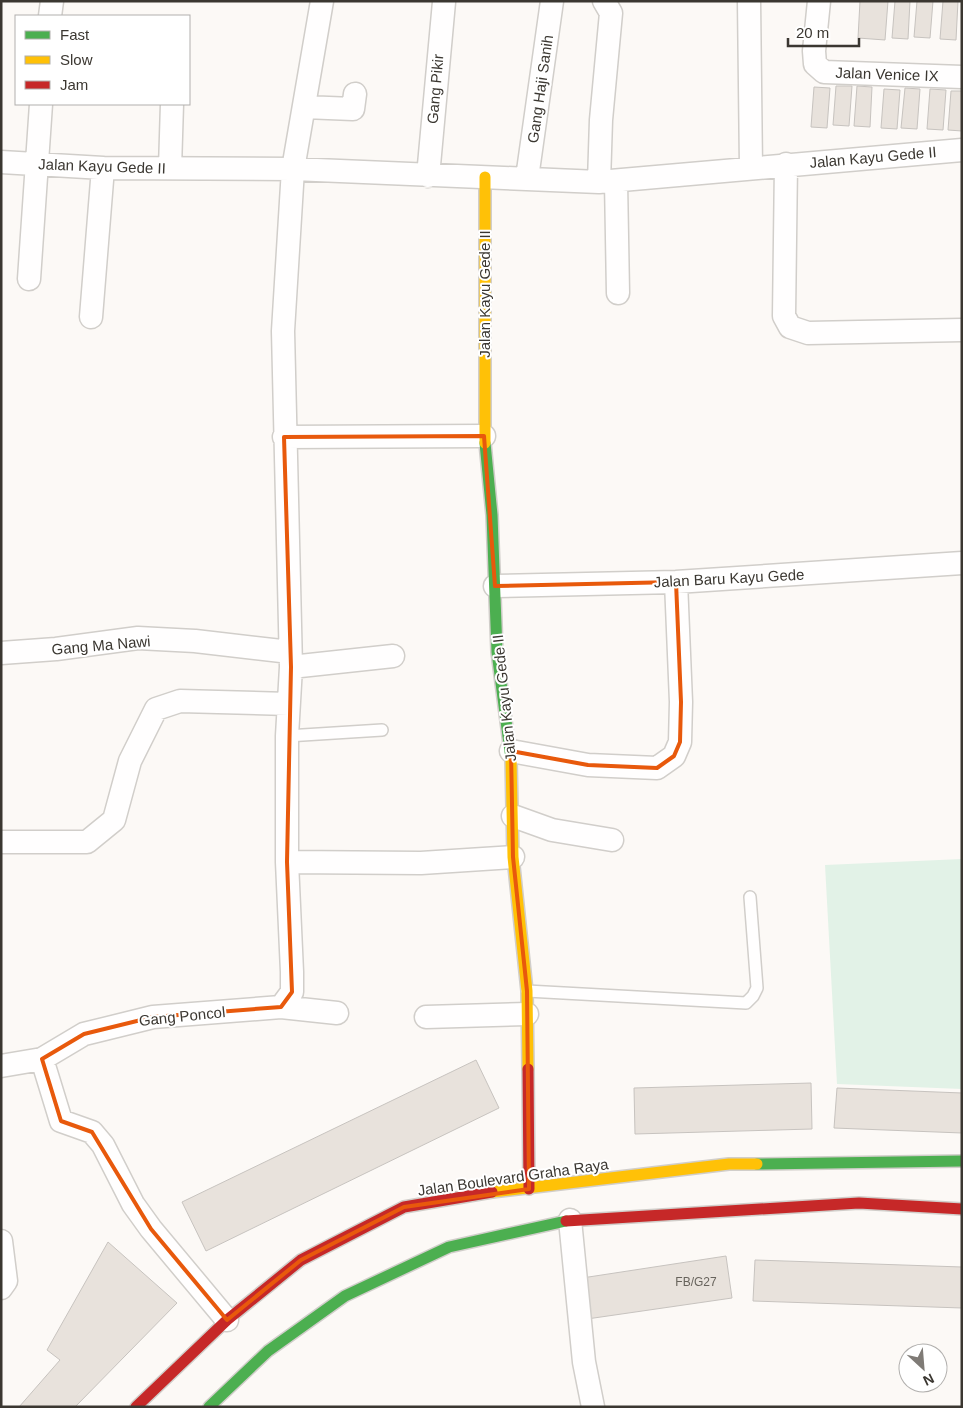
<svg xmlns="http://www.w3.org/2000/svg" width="963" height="1408" viewBox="0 0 963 1408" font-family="Helvetica,sans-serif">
  <rect width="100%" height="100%" fill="#fcf9f6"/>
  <path fill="#e2f2e7" d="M962 859V1089L837 1084 825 865Z"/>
  <path fill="#e8e2dc" stroke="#c7c3bf" d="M860 1H888L885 40 858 38Z
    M895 1H910L908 39 892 38Z
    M917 1H933L930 38 914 37Z
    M943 1H958L956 40 940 39Z
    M836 86H852L849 126 833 125Z
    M857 86 872 87 870 127 854 126Z
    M814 87 830 88 827 128 811 127Z
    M905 88 920 89 917 129 901 128Z
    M884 89 900 90 897 129 881 128Z
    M930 89 946 90 943 130 927 129Z
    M951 91H962V131L948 130Z
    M476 1060 499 1108 206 1251 182 1202Z
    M811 1083 812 1129 635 1134 634 1088Z
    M837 1088 962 1093V1133L834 1128Z
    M108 1242 177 1303 75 1407H19L60 1360 47 1350Z
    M726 1256 732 1298 587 1319 582 1278Z
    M755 1260 962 1267V1308L753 1301Z"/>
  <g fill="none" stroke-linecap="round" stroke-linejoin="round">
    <g stroke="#d1ceca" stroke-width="14">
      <path id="lane" d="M287 736 382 730
        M527 991 746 1003 753 996 757 988 750 897"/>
    </g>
    <g stroke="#d1ceca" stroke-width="25">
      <path id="street" d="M749 1 751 168
        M819 1 814 51 815 64 824 72 962 77
        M50 16 52 1
        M304 107 353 109 355 94
        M1 162 103 168 293 169 599 182 962 150
        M786 164 784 316 790 327 808 333 962 330
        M170 168 172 104
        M428 176 444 2
        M527 178 552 1
        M616 181 618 293
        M599 182 601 120 611 13 604 1
        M29 279 41 104
        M91 317 103 168
        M284 437 484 436
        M495 586 676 582 962 563
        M1 653 56 649 138 638 195 641 290 652
        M291 667 393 656
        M511 751 588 765 657 768 674 756 680 742 681 702 676 582
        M513 816 552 830 612 840
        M1 842H87L114 820 130 761 156 709 180 701 288 704
        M287 862 421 863 513 857
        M281 1007 292 992V972L287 862V736L291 667 283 331 293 169 322 1
        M426 1017 527 1014
        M42 1059 61 1121 92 1132 103 1145 133 1204 151 1229 227 1320
        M1 1066 42 1059 84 1034 153 1017 281 1007 337 1013
        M570 1220 584 1362 593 1407
        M1 1241 6 1281 1 1288"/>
    </g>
    <g stroke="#d1ceca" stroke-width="14">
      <path id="fast" d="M485 443 492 515 497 652 511 759
        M757 1164 962 1161
        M209 1407 268 1351 345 1296 449 1247 566 1221"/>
    </g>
    <g stroke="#d1ceca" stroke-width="14">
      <path id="slow" d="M485 443V177
        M511 759 513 857 527 991 528 1069
        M492 1192 729 1164H757"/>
    </g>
    <g stroke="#d1ceca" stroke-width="14">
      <path id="jam" d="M528 1069 529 1189
        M566 1221 859 1203 962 1209
        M136 1407 227 1320 301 1260 404 1207 492 1192"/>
    </g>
    <use href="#lane" stroke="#fffefe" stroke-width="11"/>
    <use href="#street" stroke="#fffefe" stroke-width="22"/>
    <use href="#fast" stroke="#4caf50" stroke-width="11"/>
    <use href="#slow" stroke="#ffc107" stroke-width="11"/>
    <use href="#jam" stroke="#c62828" stroke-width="11"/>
  </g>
  <path fill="none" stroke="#e8590c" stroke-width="4" stroke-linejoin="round" d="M484 436 495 586 676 582 681 702 680 742 674 756 657 768 588 765 511 751 513 857 527 991 529 1189 404 1207 301 1260 227 1320 151 1229 92 1132 61 1121 42 1059 84 1034 153 1017 281 1007 292 992 287 862 291 667 284 437Z"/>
  <g text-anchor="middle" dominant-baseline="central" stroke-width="4" stroke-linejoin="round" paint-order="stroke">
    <g font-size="12" fill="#67635c">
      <text x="696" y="1282">FB/G27</text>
    </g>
    <g font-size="15" fill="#3b3731" stroke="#fff">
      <text transform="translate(887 74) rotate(2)">Jalan Venice IX</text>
      <text transform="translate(435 89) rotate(-85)">Gang Pikir</text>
      <text transform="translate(540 89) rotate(-82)">Gang Haji Sanih</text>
      <text transform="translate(873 157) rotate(-5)">Jalan Kayu Gede II</text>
      <text transform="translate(102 166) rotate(2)">Jalan Kayu Gede II</text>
      <text transform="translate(484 294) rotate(-90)">Jalan Kayu Gede II</text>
      <text transform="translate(729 578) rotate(-3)">Jalan Baru Kayu Gede</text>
      <text transform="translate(101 645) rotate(-5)">Gang Ma Nawi</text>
      <text transform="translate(504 698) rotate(-96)">Jalan Kayu Gede II</text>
      <text transform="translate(182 1016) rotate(-6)">Gang Poncol</text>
      <text transform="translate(513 1177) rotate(-8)">Jalan Boulevard Graha Raya</text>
    </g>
  </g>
  <rect width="963" height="1408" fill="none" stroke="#3b3731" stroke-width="5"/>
  <rect x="15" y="15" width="175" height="90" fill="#ffffff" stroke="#b1afad"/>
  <rect x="25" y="31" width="25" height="8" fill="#4caf50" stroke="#b1afad"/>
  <text x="60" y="40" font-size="15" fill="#3b3731">Fast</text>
  <rect x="25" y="56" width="25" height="8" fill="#ffc107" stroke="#b1afad"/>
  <text x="60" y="65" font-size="15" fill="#3b3731">Slow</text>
  <rect x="25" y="81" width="25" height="8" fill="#c62828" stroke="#b1afad"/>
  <text x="60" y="90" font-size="15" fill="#3b3731">Jam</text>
  <g transform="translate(923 1368) rotate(154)"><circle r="24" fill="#ffffff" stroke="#b1afad"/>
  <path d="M0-4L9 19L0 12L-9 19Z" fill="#7f7b76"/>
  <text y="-8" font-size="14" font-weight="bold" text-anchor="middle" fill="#3b3731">N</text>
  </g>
  <path d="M788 38v8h71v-8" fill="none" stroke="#3b3731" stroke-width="2.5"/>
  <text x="796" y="38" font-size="15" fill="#3b3731" stroke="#ffffff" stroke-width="4" paint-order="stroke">20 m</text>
</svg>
